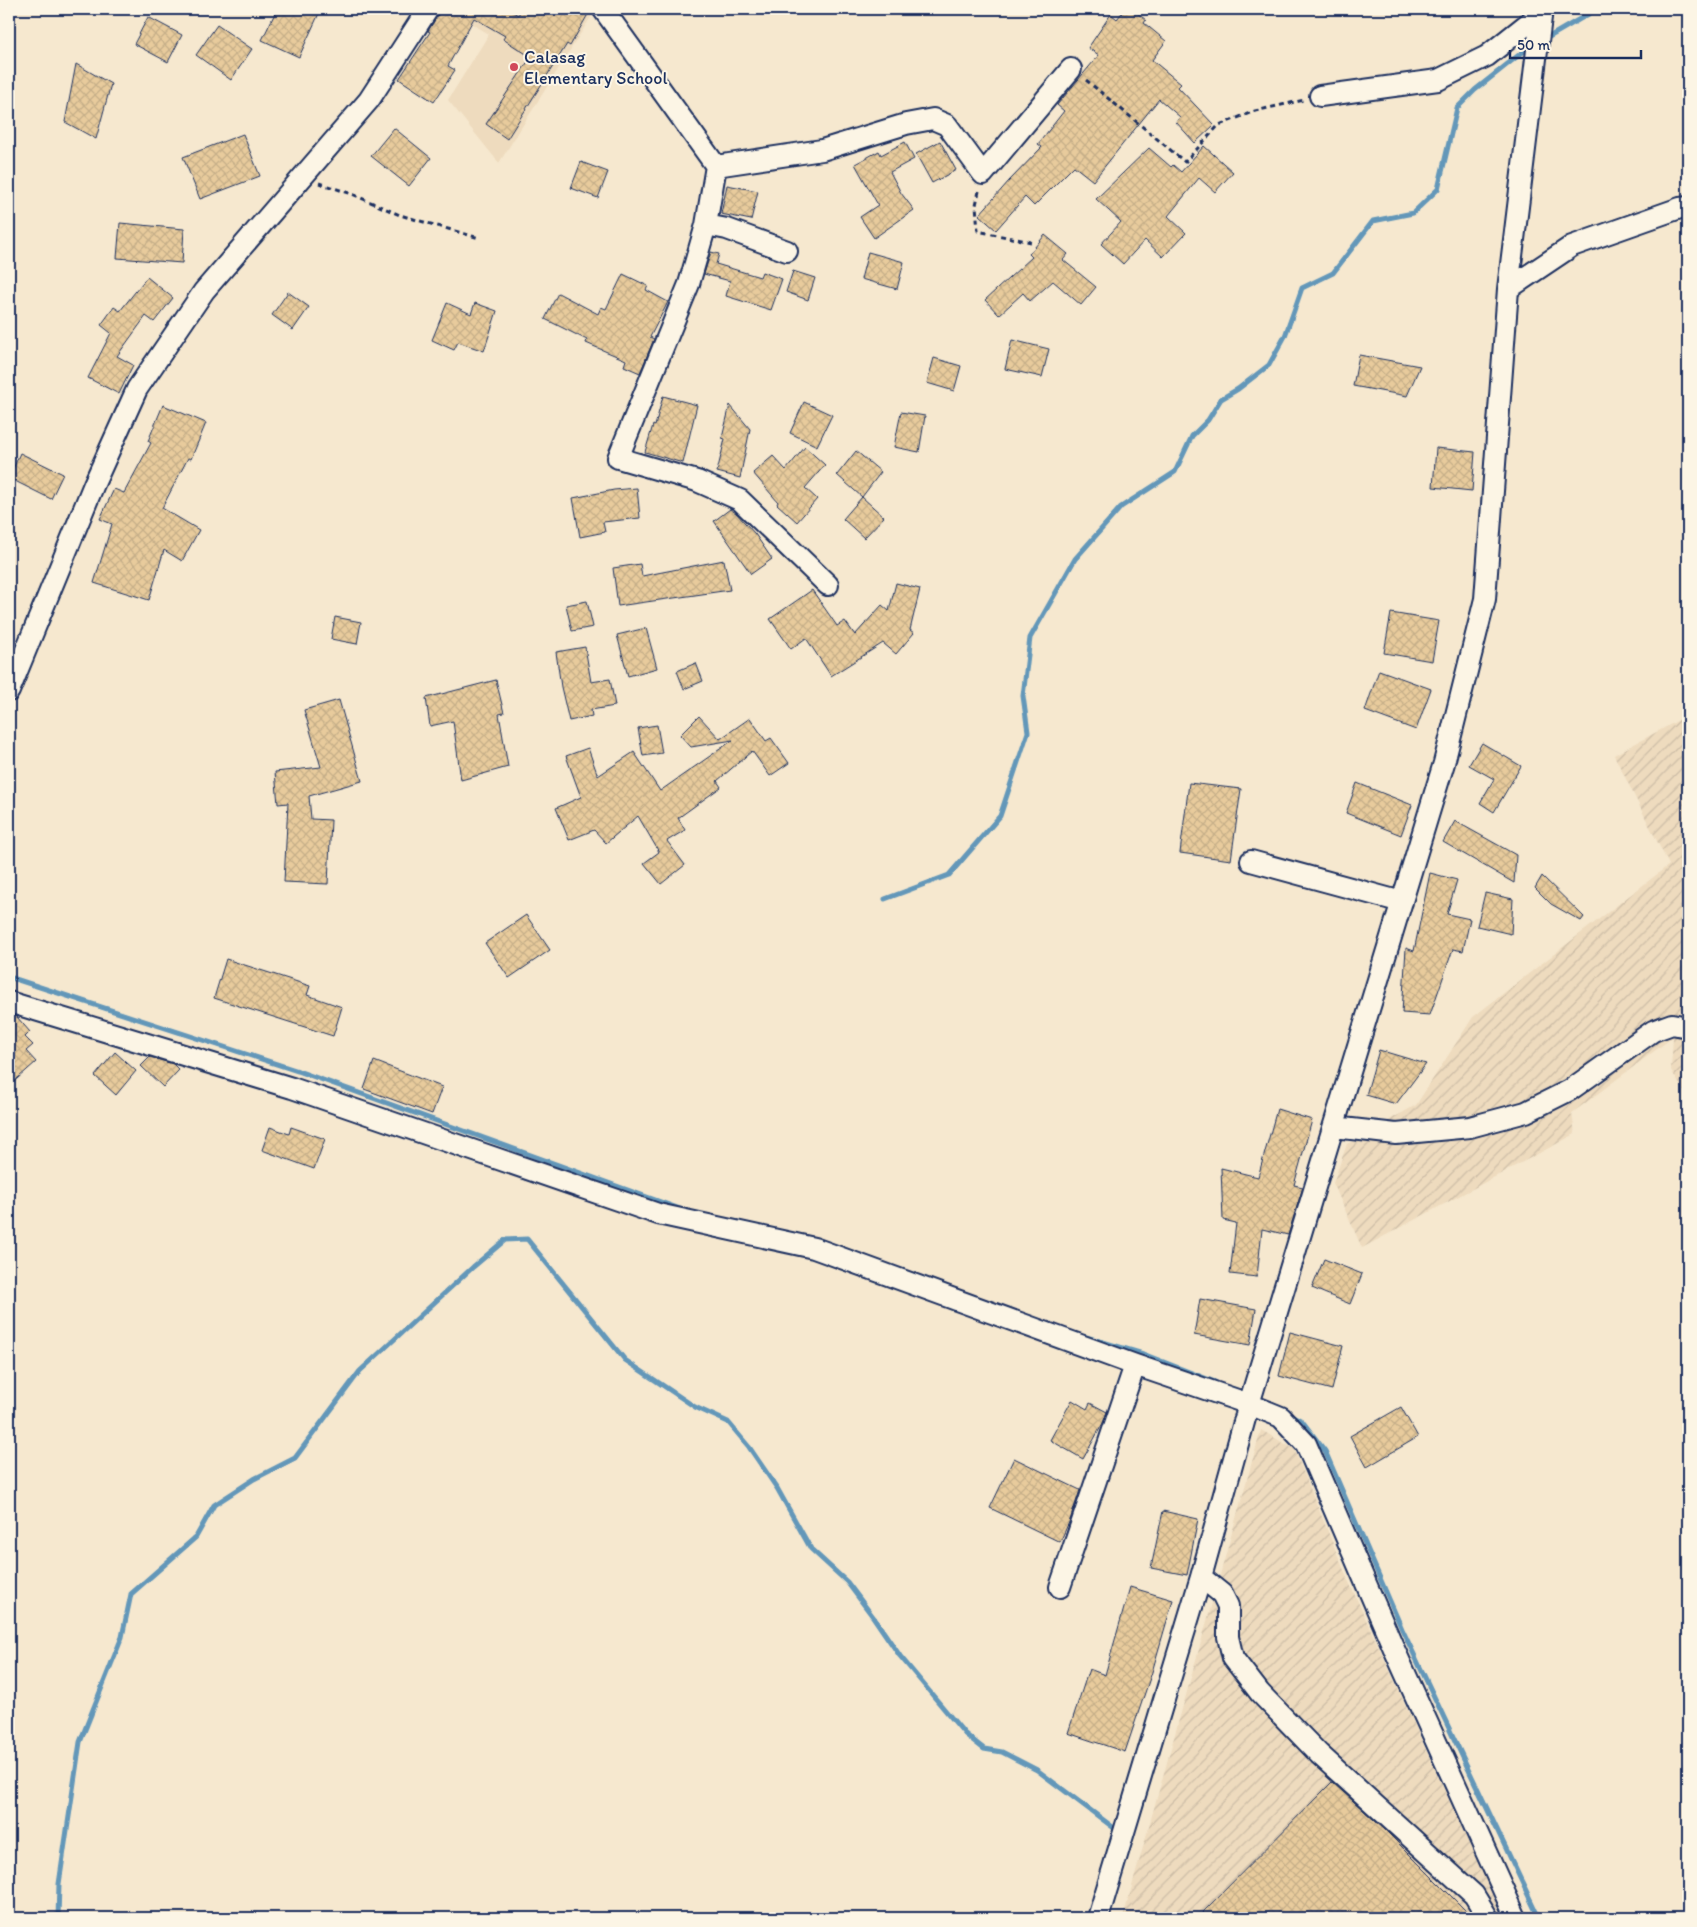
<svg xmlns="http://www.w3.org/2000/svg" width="1697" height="1927" viewBox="0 0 1697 1927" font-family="Itim,sans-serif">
  <defs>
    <pattern id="industrial-furrows" width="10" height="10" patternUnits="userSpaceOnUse" patternTransform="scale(1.25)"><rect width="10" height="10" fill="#eedbbe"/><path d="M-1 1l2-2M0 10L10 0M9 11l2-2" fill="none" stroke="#ccbca6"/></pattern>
    <pattern id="building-cross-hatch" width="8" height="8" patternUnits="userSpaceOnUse" patternTransform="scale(1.25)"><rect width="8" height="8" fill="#e8cb9c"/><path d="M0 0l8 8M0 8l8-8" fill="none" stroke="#c6af89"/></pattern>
  </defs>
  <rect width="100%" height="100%" fill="#f6e8cf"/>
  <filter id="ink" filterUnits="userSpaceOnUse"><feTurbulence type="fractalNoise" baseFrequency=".02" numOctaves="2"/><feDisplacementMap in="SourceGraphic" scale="10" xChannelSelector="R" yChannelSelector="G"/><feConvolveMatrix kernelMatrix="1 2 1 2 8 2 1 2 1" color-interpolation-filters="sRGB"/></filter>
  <g filter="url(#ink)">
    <path fill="#eedbbe" d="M447 9H596L499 163 448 100 489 34Z"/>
    <path fill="url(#industrial-furrows)" d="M1688 715V1098L1671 1070 1673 1037 1572 1113 1575 1134 1362 1248 1333 1183 1347 1144 1416 1105 1473 1017 1669 865 1614 755Z
      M1261 1430 1294 1449 1348 1580 1503 1918H1123Z"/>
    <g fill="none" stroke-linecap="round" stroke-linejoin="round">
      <path stroke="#6397b9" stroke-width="5" d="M1549 37 1597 9
        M885 899 949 875 1000 816 1028 732 1023 696 1030 638 1075 559 1121 507 1175 472 1192 436 1208 420 1221 399 1238 389 1269 365 1285 336 1302 288 1333 273 1373 221 1413 213 1438 189 1457 108 1475 90 1529 47
        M9 977 298 1071 683 1210
        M1086 1337 1143 1354 1215 1382
        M1291 1415 1302 1421 1325 1451 1402 1629 1539 1918
        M58 1918 59 1884 80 1742 122 1637 131 1594 196 1537 214 1505 254 1479 295 1458 360 1371 473 1267 505 1240 527 1239 625 1360 695 1407 728 1422 749 1447 777 1488 811 1549 847 1582 874 1618 900 1656 965 1734 984 1749 1002 1752 1037 1770 1114 1828"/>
    </g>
    <path fill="url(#building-cross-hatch)" stroke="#1b2f5e" d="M277 9H321L299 57 262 40Z
      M440 9H508L518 15 522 9H591L570 46 567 44 507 139 486 124 531 57 503 39 505 36 474 18 448 66 455 70 434 102 399 79 430 32 428 31 438 15Z
      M1125 9H1132L1146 20 1144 23 1166 41 1152 60 1181 84 1178 87 1214 125 1195 143 1176 122 1180 117 1159 99 1093 181 1074 166 1034 206 1025 197 996 230 979 215 1009 181 1042 147 1038 144 1064 111 1057 105 1099 55 1088 48 1111 14 1117 19Z
      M148 17 182 35 168 62 134 44Z
      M217 25 252 49 231 80 196 55Z
      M76 64 111 84 96 139 65 122Z
      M394 128 431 158 409 186 371 156Z
      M243 134 260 176 200 199 183 157Z
      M940 141 956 170 932 183 916 154Z
      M905 142 914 159 890 172 901 193 914 210 874 238 860 217 878 205 855 164 879 151 881 155Z
      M1204 146 1233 172 1215 192 1199 178 1168 216 1186 233 1163 257 1145 240 1123 264 1101 244 1121 222 1096 199 1149 148 1171 167 1173 165 1181 172Z
      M581 162 608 172 598 198 571 188Z
      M727 185 758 191 751 220 721 214Z
      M120 223 184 229 182 263 117 258Z
      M1045 235 1068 254 1063 260 1096 287 1081 305 1053 281 1030 301 1023 293 999 315 985 300 1032 257 1029 254Z
      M711 252 719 254 716 264 760 277 762 272 782 279 771 310 726 296 730 281 704 274Z
      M868 252 904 262 897 289 861 279Z
      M793 271 815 278 808 300 786 292Z
      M623 274 648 286 646 290 668 302 650 337 654 339 640 373 624 366 626 360 586 343 587 340 545 319 558 293 598 314 601 307 606 309Z
      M147 277 173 298 154 322 146 316 117 356 133 365 119 394 88 378 111 333 101 325 114 307 120 311Z
      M288 292 309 307 293 330 272 315Z
      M447 303 471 314 475 303 497 311 484 351 458 342 454 350 432 340Z
      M1012 340 1049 349 1042 377 1005 369Z
      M1359 355 1420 366 1407 396 1353 386Z
      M934 358 961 366 954 391 927 383Z
      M663 396 697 405 683 463 645 452 653 425 655 426Z
      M804 402 832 415 817 446 790 433Z
      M163 405 206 423 191 459 188 458 162 508 199 530 182 561 164 550 149 600 94 583 112 524 100 519 114 489 124 493 151 443 148 441Z
      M730 405 750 429 740 478 717 472 725 439 722 438Z
      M901 412 925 416 919 452 894 447Z
      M805 447 825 465 805 488 817 499 797 522 777 504 778 502 753 473 773 456 786 470Z
      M1436 448 1475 452 1472 491 1433 487Z
      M856 451 881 472 862 497 837 475Z
      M20 453 63 474 51 499 9 478Z
      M637 488 640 518 603 522 605 532 580 537 573 498 614 490Z
      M862 497 884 517 864 538 843 519Z
      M730 509 736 513 755 534 772 559 751 574 714 521Z
      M724 560 730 590 618 606 613 568 640 564 642 576Z
      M896 583 920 589 910 630 914 633 896 654 883 643 831 676 806 638 791 649 770 619 812 590 837 626 845 621 855 635 882 605 889 611Z
      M587 601 593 627 572 631 566 605Z
      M1391 613 1439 621 1432 661 1384 653Z
      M335 617 361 622 357 644 331 639Z
      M646 628 657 668 628 676 617 635Z
      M585 647 591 682 610 679 615 706 591 710 592 716 569 721 561 687 556 652Z
      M696 663 703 681 684 689 677 671Z
      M1379 670 1431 689 1416 730 1365 711Z
      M496 680 504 713 499 714 508 767 461 780 453 721 430 726 426 698Z
      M339 700 362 781 309 796 311 819 331 820 328 884 284 882 288 803 278 804 275 772 321 767 304 710Z
      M699 716 720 739 750 718 766 741 771 738 789 763 770 776 752 751 717 781 721 787 678 818 685 830 667 841 685 865 661 884 644 863 659 852 638 816 606 843 594 830 569 840 556 808 581 797 566 756 588 748 598 776 634 752 660 791 733 740 691 747 680 735Z
      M657 725 662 753 643 756 638 728Z
      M1482 743 1521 766 1494 812 1480 803 1494 779 1469 765Z
      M1189 783 1241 789 1231 860 1180 853Z
      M1357 783 1412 805 1401 835 1346 813Z
      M1455 821 1516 855 1514 883 1443 842Z
      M1430 873 1457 880 1447 914 1470 919 1463 951 1453 949 1430 1015 1402 1013 1406 948 1414 951Z
      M1542 876 1584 917 1581 921 1551 904 1535 888Z
      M1485 893 1513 899 1511 934 1477 926Z
      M526 915 550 950 509 978 485 943Z
      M226 959 310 986 307 995 342 1007 333 1036 214 998Z
      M9 1014 17 1017 30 1032 25 1037 33 1045 26 1051 36 1062 9 1086Z
      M1379 1050 1426 1064 1396 1104 1366 1095Z
      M115 1052 136 1071 116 1095 95 1076Z
      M150 1057 173 1064 179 1070 163 1087 141 1066Z
      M374 1061 442 1087 432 1114 364 1089Z
      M1277 1109 1312 1120 1294 1185 1303 1187 1288 1235 1262 1229 1257 1277 1230 1274 1236 1223 1223 1220 1221 1168 1258 1177Z
      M270 1127 289 1134 291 1127 325 1139 314 1169 262 1150Z
      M1324 1259 1362 1274 1350 1304 1312 1288Z
      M1200 1299 1256 1309 1250 1345 1194 1335Z
      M1290 1332 1343 1346 1332 1390 1279 1376Z
      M1072 1400 1087 1409 1090 1403 1107 1412 1103 1423 1083 1459 1050 1440Z
      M1401 1407 1418 1437 1367 1467 1350 1436Z
      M1014 1458 1080 1490 1070 1520 1060 1542 990 1508Z
      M1163 1511 1198 1519 1187 1575 1151 1568Z
      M1130 1587 1173 1600 1152 1672 1125 1752 1068 1733 1089 1669 1105 1675Z
      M1332 1782 1383 1828 1473 1918H1197Z"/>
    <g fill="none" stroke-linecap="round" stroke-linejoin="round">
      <g stroke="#1b2f5e" stroke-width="24">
        <path id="minor" d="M603 9 716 166 706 225 689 284 618 458 697 481 740 500 828 585
          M1320 96 1438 80 1487 56 1541 13
          M716 166 822 150 906 124 933 119 947 125 983 174 1071 69
          M706 225 727 229 787 251
          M1508 289 1572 246 1680 208 1688 207
          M9 691 94 484 137 389 204 291 369 100 428 9
          M1251 861 1402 902
          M9 1002 292 1088 658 1214 814 1248 1135 1365 1249 1404 1281 1417 1306 1444 1395 1651 1516 1918
          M1334 1127 1396 1134 1470 1127 1526 1112 1570 1090 1653 1031 1672 1024 1688 1027
          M1201 1577 1222 1594 1228 1606V1637L1233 1658 1260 1693 1319 1754 1474 1895 1488 1918
          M1060 1587 1135 1365
          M1098 1918 1201 1577 1249 1404 1444 763 1485 599 1508 289 1542 9"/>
      </g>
      <path stroke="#1b2f5e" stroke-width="3" stroke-dasharray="5 4" stroke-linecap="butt" d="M1086 80 1185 162 1219 125 1255 111 1304 100
        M319 183 352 194 400 215 479 238
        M979 191 976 205 978 231 1031 242"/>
      <use href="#minor" stroke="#fcf5e5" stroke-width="20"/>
    </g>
  </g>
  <circle fill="#d1495b" stroke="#fcf5e5" stroke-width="2" cx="514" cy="67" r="5"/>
  <g text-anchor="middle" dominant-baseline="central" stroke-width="4" stroke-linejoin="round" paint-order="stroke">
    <g font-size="18" fill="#1b2f5e" stroke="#fcf5e5" text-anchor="start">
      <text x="524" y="57">Calasag<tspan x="524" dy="21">Elementary School</tspan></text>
    </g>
  </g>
  <rect width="1697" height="1927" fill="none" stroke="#fcf5e5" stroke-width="30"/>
  <rect x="15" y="15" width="1667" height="1897" fill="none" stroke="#1b2f5e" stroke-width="2" filter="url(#ink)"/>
  <path d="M1510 50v8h131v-8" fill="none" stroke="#1b2f5e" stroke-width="2.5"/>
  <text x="1517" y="50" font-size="15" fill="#1b2f5e" stroke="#fcf5e5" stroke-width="4" paint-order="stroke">50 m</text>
</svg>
